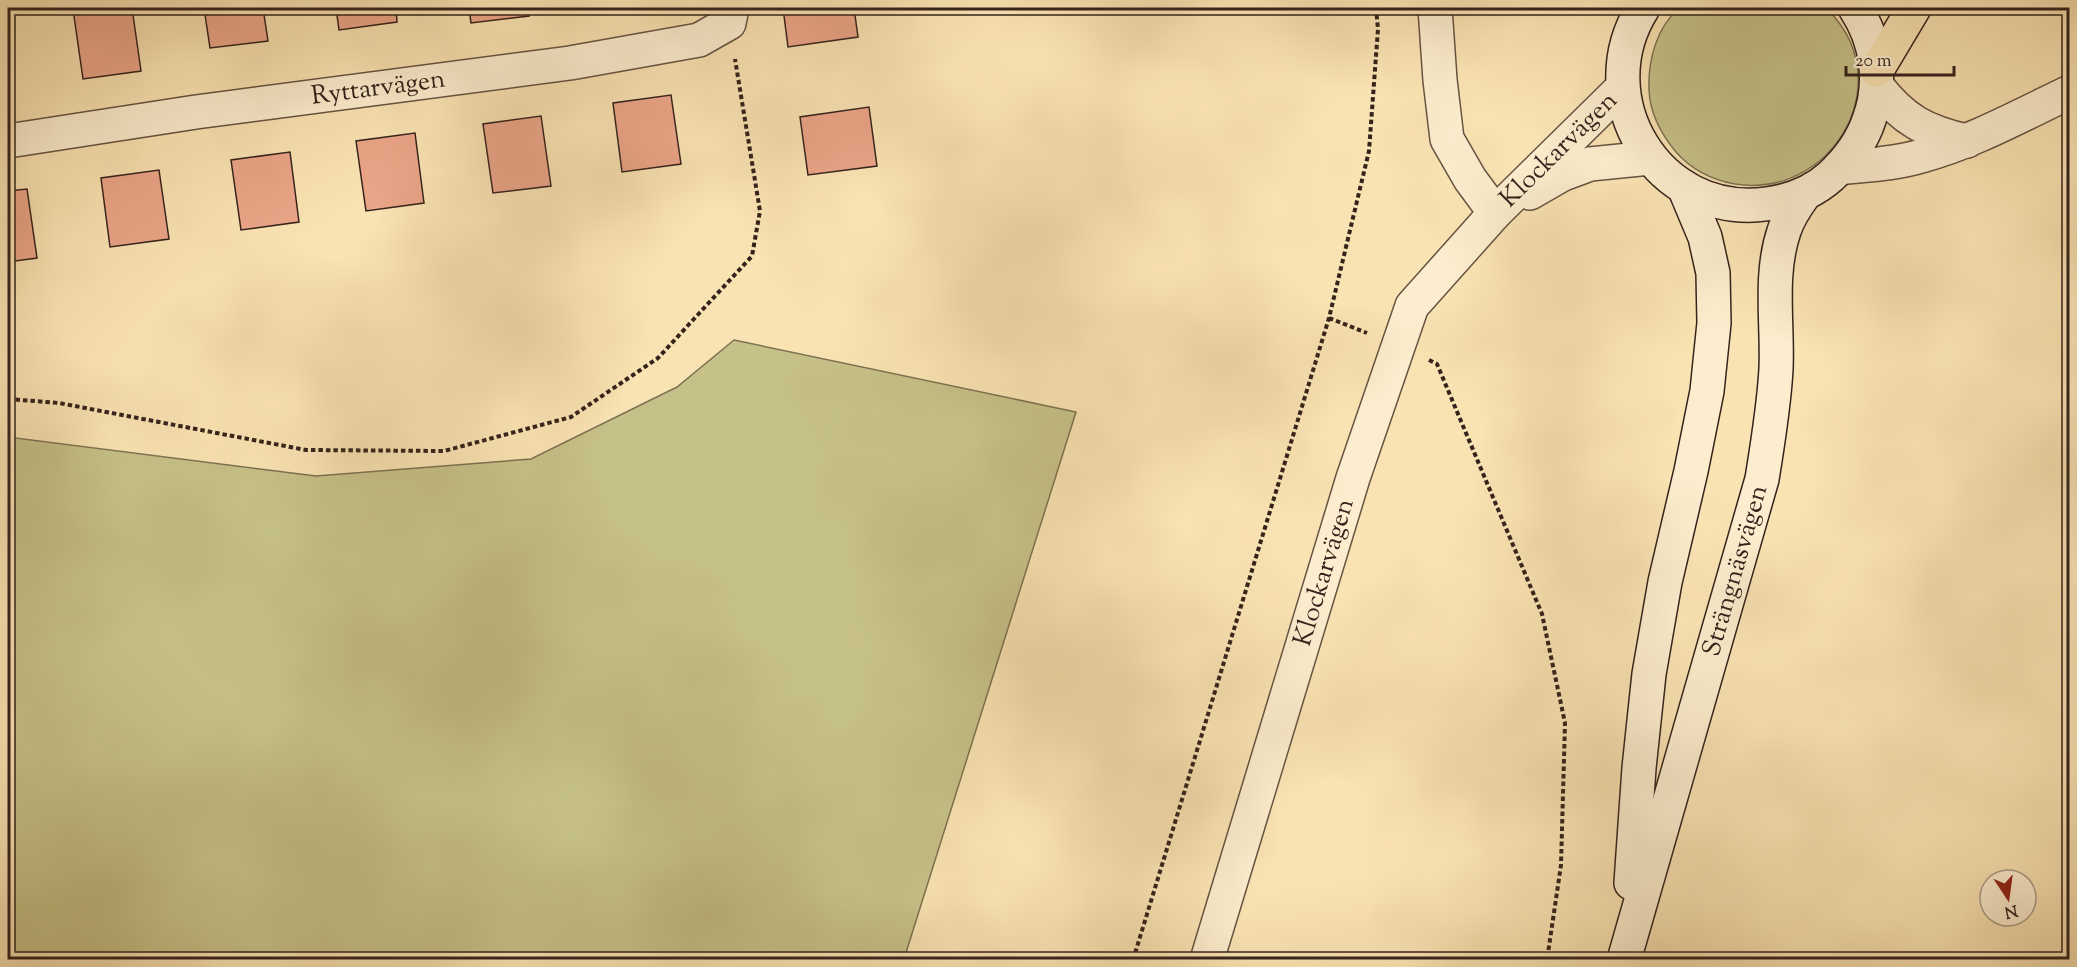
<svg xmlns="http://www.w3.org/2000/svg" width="2077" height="967" viewBox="0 0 2077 967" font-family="'Sorts Mill Goudy',serif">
  <rect width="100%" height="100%" fill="#fae3b3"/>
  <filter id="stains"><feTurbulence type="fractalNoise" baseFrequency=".00333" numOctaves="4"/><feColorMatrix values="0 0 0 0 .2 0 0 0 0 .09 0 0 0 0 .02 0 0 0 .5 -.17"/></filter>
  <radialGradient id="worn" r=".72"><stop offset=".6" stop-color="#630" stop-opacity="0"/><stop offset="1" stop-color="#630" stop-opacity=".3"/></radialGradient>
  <path fill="#c6c188" stroke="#7d7252" stroke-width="1.5" d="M1679 8H1827C1836 18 1844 28 1850 41 1882 117 1815 197 1735 184 1712 180 1691 169 1676 152 1661 134 1650 113 1649 90 1648 61 1656 28 1679 8Z
    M734 340 1076 412 904 959H8V437L316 476 531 459 677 387Z"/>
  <path fill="#eba588" stroke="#34231c" stroke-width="1.5" d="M87 8H132L141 71 83 79 73 9Z
    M204 8H263L268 41 210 48Z
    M336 8H396L397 22 339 30Z
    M469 8H528L529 16 471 23Z
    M783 8H854L858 37 788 47Z
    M8 58 12 91 8 92Z
    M671 95 681 164 622 172 613 103Z
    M869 107 877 166 808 175 800 117Z
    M541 116 551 186 493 193 483 124Z
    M415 133 424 203 366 211 356 141Z
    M290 152 299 222 241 230 231 160Z
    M159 170 169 239 110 247 101 178Z
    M27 189 37 258 8 262V191Z"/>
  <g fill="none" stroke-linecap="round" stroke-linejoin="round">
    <g stroke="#665342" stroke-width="36">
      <g id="street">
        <path d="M1435 8 1440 80 1447 139 1470 179 1495 213"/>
        <path d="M1877 86C1903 120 1926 132 1967 141"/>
        <path id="s1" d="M8 141 196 112 570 63 699 40 729 23 732 8"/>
        <path d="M1839 168C1866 165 1895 164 1921 156 1973 142 2021 115 2070 92"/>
        <path d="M1530 193 1563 174 1590 164 1650 158"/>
        <path id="s2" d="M1207 960 1353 478 1412 306 1495 213 1622 88"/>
      </g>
    </g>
    <g stroke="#34231c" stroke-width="36">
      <g id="secondary">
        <path d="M1643 8C1586 98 1657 218 1766 204 1791 201 1812 193 1831 176 1848 160 1862 141 1869 120 1883 82 1877 41 1855 8"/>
        <path d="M1631 883 1639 768 1649 674 1665 582 1691 471 1707 391 1714 323 1713 273 1705 237 1684 187"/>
        <path id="s3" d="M1624 960 1762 479C1768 442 1774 406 1776 369 1778 324 1769 275 1784 231 1788 218 1796 206 1804 195"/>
      </g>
    </g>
    <g stroke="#34231c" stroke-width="36">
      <path id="highway" d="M1877 70 1914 8"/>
    </g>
    <path stroke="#34231c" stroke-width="4" stroke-dasharray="4.5 3" stroke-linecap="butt" d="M1329 318 1367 333
      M1429 360 1437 364 1542 614 1565 723 1561 865 1547 960
      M8 399 59 403 306 450 444 451 571 417 658 358 752 256 760 211 735 59
      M1133 960 1329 318 1369 151 1378 29 1376 8"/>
    <use href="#street" stroke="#fcedce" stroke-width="33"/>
    <use href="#secondary" stroke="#fcedce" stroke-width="33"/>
    <use href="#highway" stroke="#fae3b3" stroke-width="33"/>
  </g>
  <g text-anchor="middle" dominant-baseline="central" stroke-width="6" stroke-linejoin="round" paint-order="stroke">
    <g font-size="26" fill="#34231c" stroke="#fcedce">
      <text stroke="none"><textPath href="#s1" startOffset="374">Ryttarvägen</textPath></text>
      <text stroke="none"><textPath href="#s2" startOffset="900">Klockarvägen</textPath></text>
      <text stroke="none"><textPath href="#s3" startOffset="405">Strängnäsvägen</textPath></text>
      <text stroke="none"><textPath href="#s2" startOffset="405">Klockarvägen</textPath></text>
    </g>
  </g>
  <rect width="2077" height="967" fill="none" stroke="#fae3b3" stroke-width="30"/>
  <rect x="9" y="9" width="2059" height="949" fill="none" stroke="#34231c" stroke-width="3"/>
  <rect x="15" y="15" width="2047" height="937" fill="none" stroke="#34231c" stroke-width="1.5"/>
  <g transform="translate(2008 898) rotate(167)"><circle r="28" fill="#fcedce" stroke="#ac9c87" stroke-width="1.5"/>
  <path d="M0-4.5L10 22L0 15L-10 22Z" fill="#8f2418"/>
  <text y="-9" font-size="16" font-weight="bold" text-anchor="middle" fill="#34231c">N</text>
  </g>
  <path d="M1846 66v9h108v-9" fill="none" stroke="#34231c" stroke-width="3"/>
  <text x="1855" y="66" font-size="18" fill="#34231c" stroke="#fcedce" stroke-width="4.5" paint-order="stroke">20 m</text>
  <rect width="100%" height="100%" filter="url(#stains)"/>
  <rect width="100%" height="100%" fill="url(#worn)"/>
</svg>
